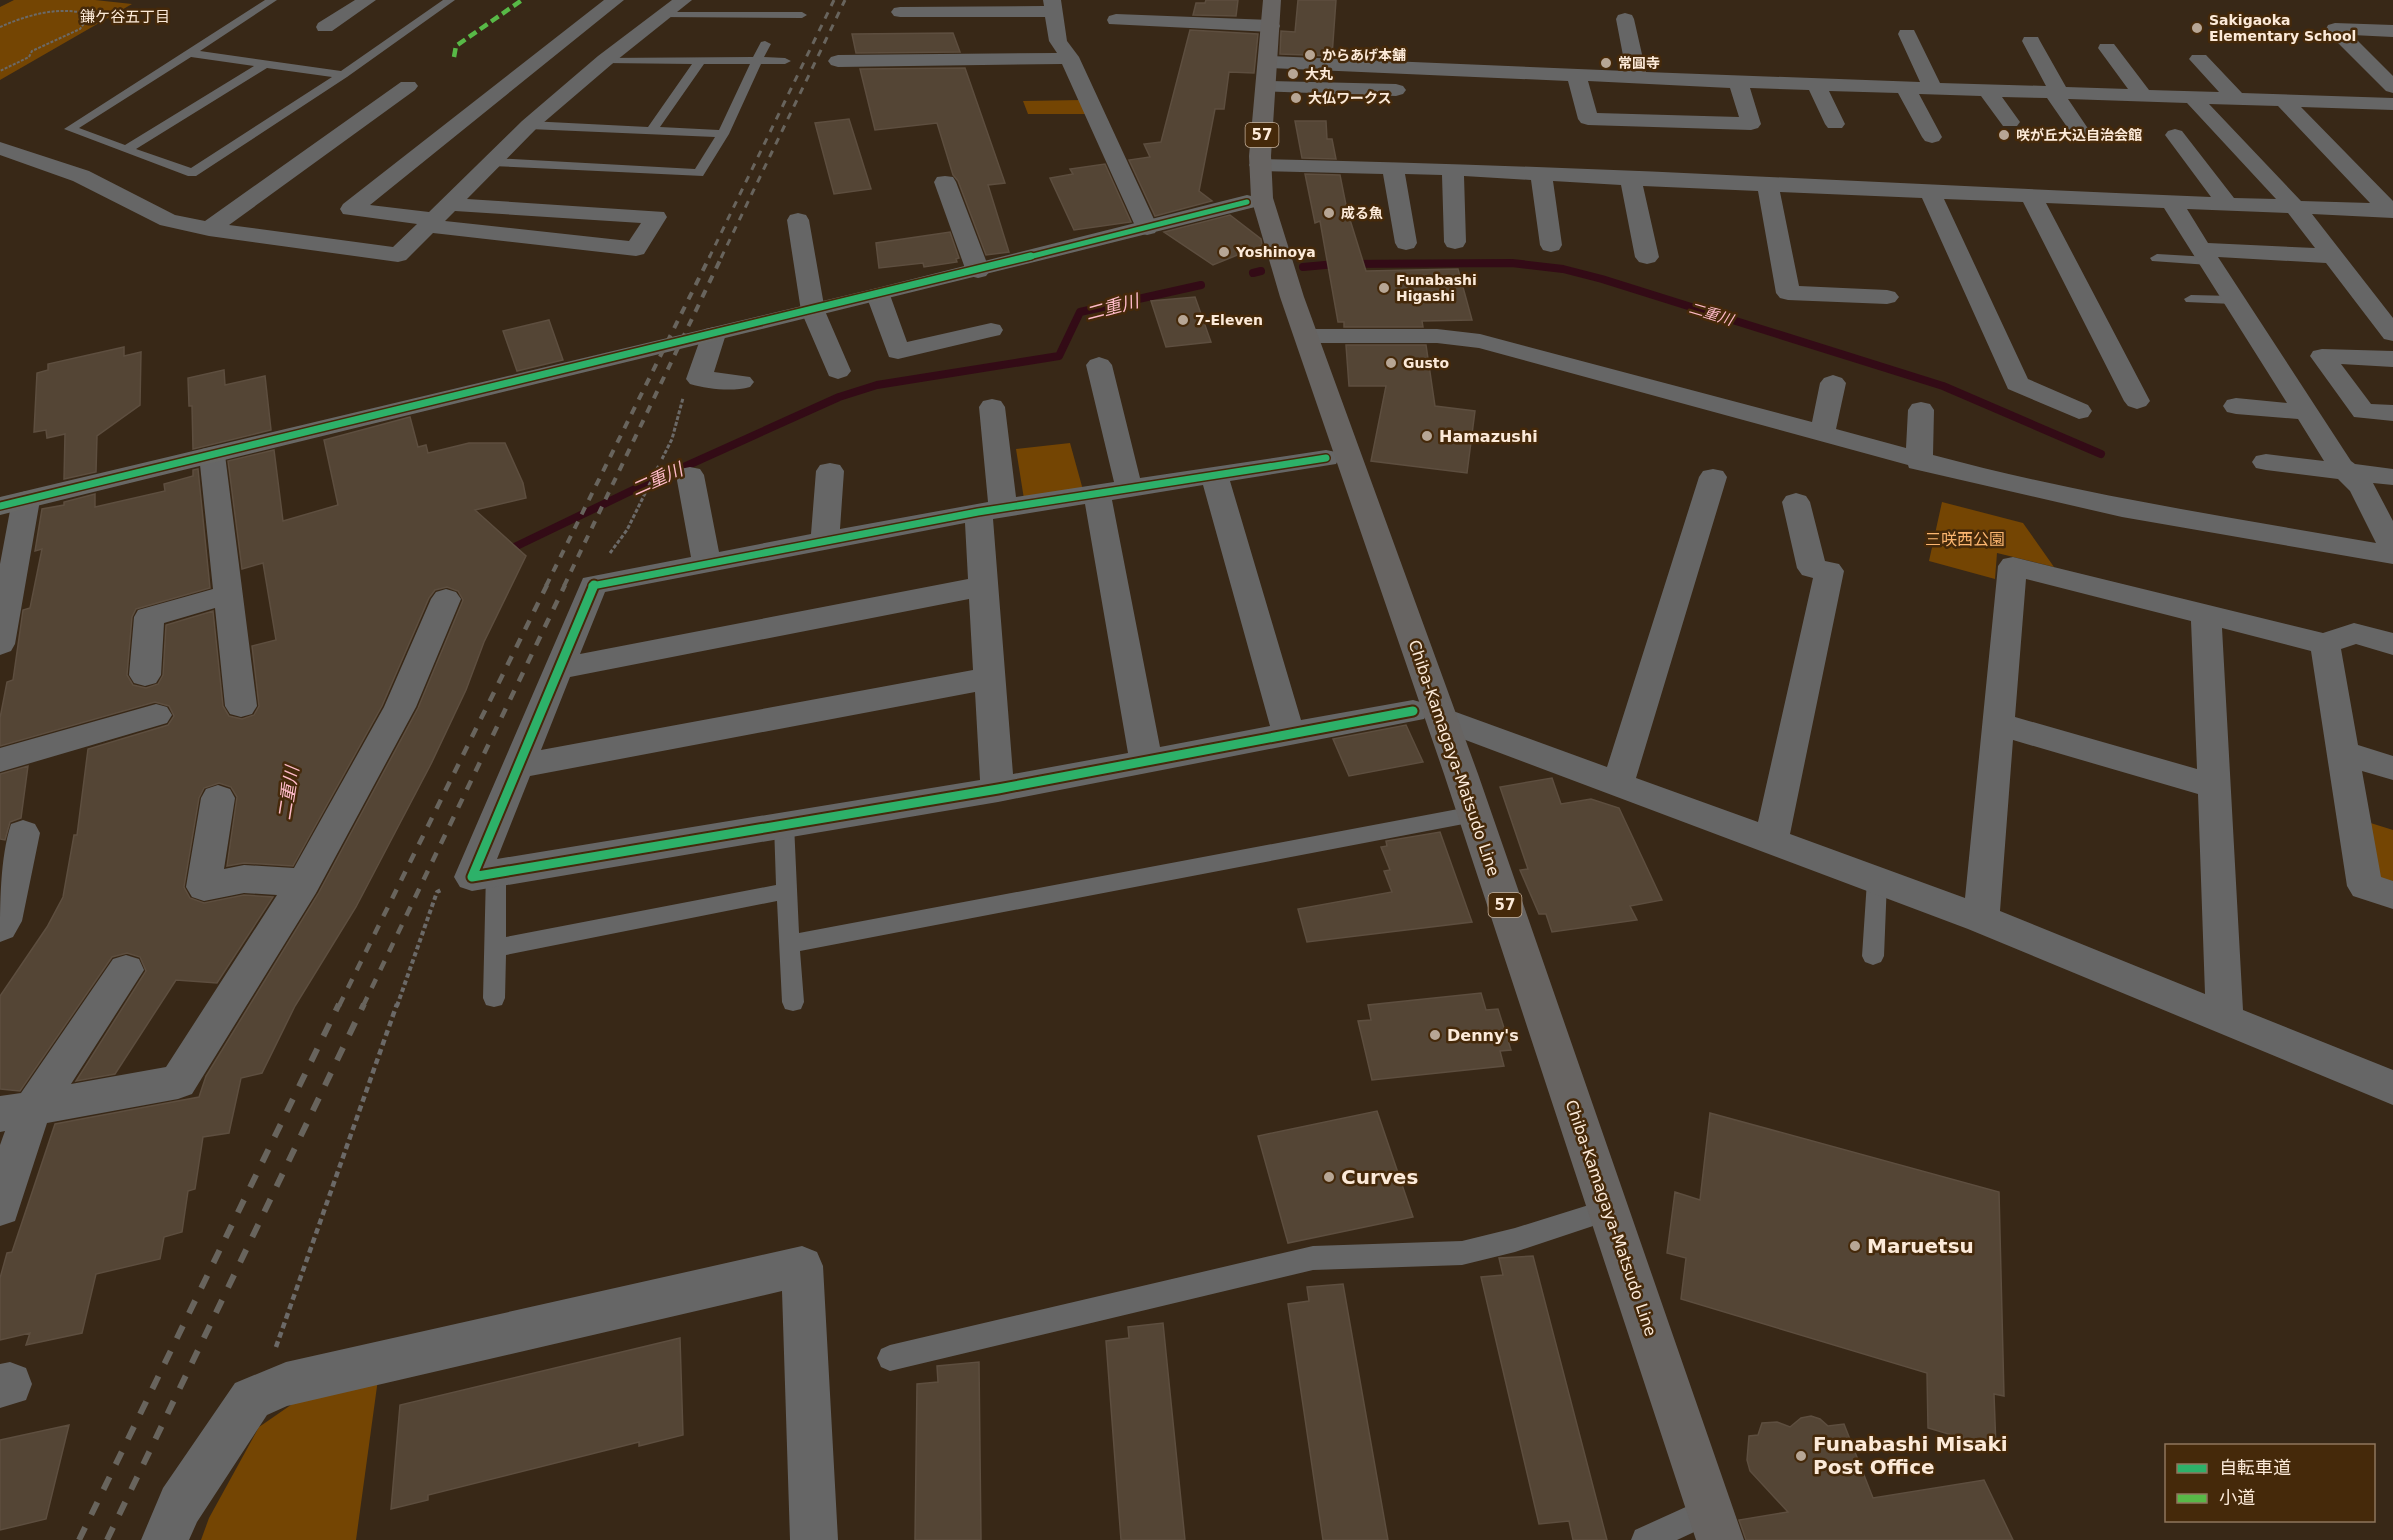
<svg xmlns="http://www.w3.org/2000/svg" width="2393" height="1540" viewBox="0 0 2393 1540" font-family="'DejaVu Sans','Noto Sans JP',sans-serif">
  <rect width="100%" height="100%" fill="#382817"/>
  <path fill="#744503" d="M14 0H95L132 4 0 80V7Z
    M1082 100 1089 114H1028L1023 101Z
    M1070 443 1083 490 1024 499 1016 449Z
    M1942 502 2023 523 2054 567 1997 553 1995 579 1929 561Z
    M2361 820 2393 830V891L2370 884Z
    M378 1379 356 1540H201L209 1518 259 1427 301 1398Z"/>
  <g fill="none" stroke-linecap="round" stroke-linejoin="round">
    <path stroke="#330b16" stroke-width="8" d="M1303 267 1336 264 1512 263 1563 269 1602 279 1943 386 2101 454
      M1253 273 1261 271
      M504 552 635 489 839 397 877 385 1059 356 1080 312 1201 285"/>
  </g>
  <path fill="#544535" stroke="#5d4e3f" stroke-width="1.5" d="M1206 0H1238L1236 16 1193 15 1196 3H1205Z
    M1298 0H1336L1332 56 1280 54 1281 31 1295 32Z
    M1190 30 1258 34 1254 73 1229 72 1224 109H1215L1199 191 1212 201 1155 216 1129 160 1150 157 1144 144 1161 142Z
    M953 33 960 52 856 53 852 34Z
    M965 68 1005 183 988 185 1009 252 986 255 958 181 953 175 937 123 875 130 860 69Z
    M849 119 871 189 834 194 815 123Z
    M1295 121H1326L1327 139H1332L1336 159 1302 158Z
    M1105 164 1131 222 1074 230 1050 178 1073 174 1070 169Z
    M1305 174 1340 175 1347 210 1366 271 1458 269 1472 320 1422 321 1423 327H1344V322H1338L1320 221 1315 223Z
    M1230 215 1261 239 1262 245 1213 265 1164 232Z
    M950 232 959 258 956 259 957 262 924 267 923 263 879 268 876 243Z
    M1195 297 1211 342 1166 347 1151 301Z
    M549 320 563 360 517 371 503 331Z
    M1346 345H1426L1435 406 1475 411 1467 473 1371 461 1386 386H1349Z
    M124 347V356L141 352 140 405 97 436 96 472 64 479 65 434 47 438 46 430 34 432 37 373 48 370V364Z
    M224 370 225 385 265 376 271 430 193 449 192 406H189L188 378Z
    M410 417 418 447 426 445 428 453 469 443H505L523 483 526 498 475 510 526 556 484 642 466 690 431 764 356 907 295 1006 262 1073 241 1078 229 1133 203 1137 195 1189 188 1191 182 1232 164 1237 160 1259 96 1274 82 1333 26 1345 30 1333 0 1340V1278L7 1253 12 1252 55 1124 199 1097 206 1076 318 894 418 708 463 600 458 591 447 587 435 590 429 598 382 706 293 866 244 863 227 866 237 797 231 787 219 783 204 788 199 798 184 887 190 898 204 903 244 895 273 897 217 983 176 980 115 1074 76 1081 146 971 140 957 127 953 112 957 20 1091 0 1089V996L47 927 63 897 74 835H77L88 749 168 725 174 716 169 706 155 702 0 746V718L7 682 13 680 23 610 30 608 42 549 35 551 42 509 64 505V502L95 494V507L165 491 164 484 193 476V470L198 469 210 588 136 609 132 617 127 675 133 685 146 688 158 684 163 675 166 625 213 611 223 706 229 716 242 719 254 715 259 706 252 646 276 640 263 563 242 569 228 461 274 450 283 521 338 505 324 440Z
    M1406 725 1423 762 1349 776 1333 739Z
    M28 766 21 818 10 822 5 840 0 839V774Z
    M1552 778 1561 804 1591 799 1619 808 1662 900 1630 906 1637 920 1552 932 1546 914H1539L1520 870 1528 869 1500 787Z
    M1440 832 1472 922 1307 942 1298 909 1392 892 1384 871 1390 870 1381 847 1387 846 1386 841Z
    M1481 993 1486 1010 1498 1009 1511 1050 1500 1051 1504 1066 1372 1080 1358 1021 1371 1020 1368 1005Z
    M1377 1111 1413 1217 1288 1243 1258 1136Z
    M1710 1113 1999 1192 2004 1396 1994 1394 1996 1448 1928 1428 1927 1373 1681 1299 1686 1258 1667 1253 1675 1192 1700 1200Z
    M1533 1256 1607 1540H1573L1569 1521 1539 1524 1481 1277 1503 1275 1499 1258Z
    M1343 1284 1388 1540H1323L1288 1304 1309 1301 1307 1287Z
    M1163 1323 1185 1540H1121L1106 1341 1129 1338 1128 1327Z
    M680 1338 683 1435 639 1446V1442L428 1495V1500L391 1509 400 1405Z
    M979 1362 981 1540H915L917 1384 938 1382 937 1366Z
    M1811 1416 1820 1419 1828 1426 1844 1424 1873 1498 1984 1480 2013 1540H1746L1739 1520 1788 1512 1750 1471 1747 1460 1749 1436 1758 1435 1762 1423 1777 1422 1790 1427 1801 1418Z
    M69 1425 46 1519 0 1530V1440Z"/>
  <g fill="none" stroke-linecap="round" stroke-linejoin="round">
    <path stroke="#6b6967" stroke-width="2" stroke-dasharray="3 1.5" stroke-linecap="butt" d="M0 27C27 15 61 5 90 15L80 29 32 51 29 57 0 71"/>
    <path stroke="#6b6967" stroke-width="3" stroke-dasharray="4 2" stroke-linecap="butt" d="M662 459 672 439 683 398
      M610 553 627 530 659 465"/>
    <path stroke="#6b6967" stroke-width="4" stroke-dasharray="4.5 3" stroke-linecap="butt" d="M397 1006 437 892 441 890"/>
    <path stroke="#6b6967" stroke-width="4.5" stroke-dasharray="6 4" stroke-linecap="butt" d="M276 1347 397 1004"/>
    <path fill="#666" fill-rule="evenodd" d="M265 0H277L200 51 341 71 443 0H455L347 77 196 176H188L64 129ZM191 57 254 66 125 145 79 128ZM267 68 332 77 191 168 136 149Z
      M664 12H802L807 15 802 18 660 17 659 15Z
      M765 41 771 44 764 57 785 58 791 61 785 64H761L729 134 703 176 492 166 486 162 492 158 695 169 715 137 529 129 523 125 529 121 648 127 692 64 605 63 599 60 601 58 753 57 761 42ZM704 64H750L719 130 660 127Z
      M2157 254 2209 257 2216 261 2209 265 2152 261 2150 258Z
      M2191 295 2234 296 2241 300 2234 304 2186 302 2184 299Z
      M1474 806 1481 809 1484 814 1481 819 1474 822 800 951 804 1002 801 1009 793 1011 785 1009 782 1002 777 901 506 955 505 998 502 1005 494 1007 486 1005 483 998 486 873 489 867 496 865 503 867 506 873V937L776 885 774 824 777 819 784 816 791 819 794 824 799 933Z
      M1877 873 1884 875 1887 881 1884 956 1881 962 1873 965 1865 962 1862 956 1867 881 1870 875Z
      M1608 1199 1617 1202 1620 1210 1617 1218 1515 1252 1462 1265 1313 1270 890 1371 881 1367 877 1358 881 1349 890 1345 1313 1246 1462 1241 1515 1228Z
      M1710 1496 1720 1500 1724 1510 1720 1520 1677 1540H1631L1635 1530Z"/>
    <path fill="#666" fill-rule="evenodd" d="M355 0H376L332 31H318L316 27 318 23Z
      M604 0H624L370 205 429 212 522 121 598 56 672 0H692L612 64 536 129 467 199 664 212 667 217 644 254 636 256 433 233 406 260 398 262 209 236 160 225 73 181 0 155V142L89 171 175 215 205 221 401 82H415L418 86 415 90 229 225 393 247 417 224 343 214 340 209 343 204ZM455 211 641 223 629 241 445 221Z
      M1043 0H1061L1067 41 1079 57 1158 228 1155 233 1147 235 1139 233 1136 228 1062 64 838 67 831 65 828 61 831 57 838 55 1057 53 1049 41 1045 17H900L894 16 891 12 894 8 900 7 1044 6Z
      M1625 13 1632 15 1634 19 1646 72 1920 82 1898 34 1900 30H1914L1916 34 1940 83 2046 86 2022 41 2024 37H2038L2040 41 2066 87 2128 89 2098 48 2100 44H2114L2149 90 2219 92 2189 59 2192 55H2206L2242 93 2393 98V110L2301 107 2393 201V218L2312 214 2393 318V341L2384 339 2326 263 2218 257 2351 461 2355 464 2393 469V485L2373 483 2393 521V564L2122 517 1909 468 1908 465 1479 348 1437 343H1306L1297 341 1294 336 1297 331 1306 329H1437L1480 334 1812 422 1820 383 1824 378 1833 375 1842 378 1846 383 1836 429 1906 448 1908 410 1912 404 1921 402 1930 404 1934 410 1933 455C2078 494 2227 517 2376 543L2350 491 2338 479 2266 470 2256 468 2252 462 2256 456 2266 454 2324 461 2298 419 2236 414 2227 412 2223 406 2227 400 2236 398 2287 403 2164 208 2046 203 2150 401 2146 406 2137 409 2128 406 2124 401 2023 202 1944 199 2028 379 2088 405 2092 411 2088 417 2079 419 2008 389 1922 198 1780 192 1799 286 1887 290 1895 292 1899 297 1895 302 1887 304 1788 300 1780 298 1776 293 1758 191 1643 186 1659 257 1655 262 1647 264 1639 262 1635 257 1621 185 1553 181 1562 245 1559 250 1551 252 1543 250 1540 245 1531 180 1464 176 1466 242 1463 247 1455 249 1447 247 1444 242 1442 175 1405 174 1417 243 1414 248 1406 250 1398 248 1395 243 1383 174 1260 171 1252 170 1249 165 1252 160 1260 159C1577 165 1894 184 2211 197L2165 135 2168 131 2175 129 2182 131 2234 198 2276 199 2187 103 2068 99 2091 133 2088 137 2081 139 2074 137 2047 98 2002 97 2020 122 2017 126H2003L1981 96 1919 94 1942 137 1939 141 1932 143 1925 141 1922 137 1898 93 1829 91 1845 124 1842 128H1828L1825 124 1809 90 1750 88 1761 124 1758 128 1751 130 1588 125 1581 123 1578 119 1568 81 1268 68 1261 66 1258 62 1261 58 1268 56 1626 71 1616 19 1618 15ZM1588 81 1730 88 1739 117 1597 113ZM2209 104 2278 106 2370 203 2301 201ZM2187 209 2288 213 2315 248 2208 243Z
      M1116 14 1271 20 1278 22 1280 26 1278 30 1271 32 1109 24 1107 20 1109 16Z
      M2335 23 2393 25V37L2352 35 2393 76V93L2386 91 2328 33 2326 29 2328 25Z
      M1266 81 1396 84 1403 86 1406 90 1403 94 1396 96 1259 91 1256 87 1259 83Z
      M945 176 953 177 956 182 990 271 986 276 978 278 970 276 966 271 934 182 937 177Z
      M798 213 806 215 809 220 825 311 851 371 847 376 838 379 829 376 801 311 787 220 790 215Z
      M878 288 886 290 890 295 907 342 991 323 1000 325 1003 330 1000 335 991 337 898 359 889 357 866 295 870 290Z
      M714 327 723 329 726 334 714 372 750 377 754 382 750 387C732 392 708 389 690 384L686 379 702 334 705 329Z
      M2322 349 2393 351V367L2341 364 2371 404 2393 405V421L2354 417 2310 356 2313 351Z
      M1099 357 1108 360 1112 365 1140 478 1326 450 1336 452 1339 458 1336 464 1230 481 1301 720 1413 700 1424 703 1429 711 1424 719 998 802 472 891 460 887 454 877 583 578 691 557 676 475 680 469 690 467 700 469 704 475 719 552 811 534 816 471 820 465 830 463 840 465 844 471 840 529 988 502 979 407 983 401 992 399 1001 401 1005 407 1016 497 1114 482 1086 365 1090 360ZM1203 485 1270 726 1160 747 1112 500ZM1085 504 1128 753 1013 774 993 519ZM965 523 968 579 580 654 605 592ZM969 599 973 670 541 750 570 677ZM975 692 980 780 497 859 530 776Z
      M212 447 222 449 225 455 257 706 252 714 241 717 230 714 225 706 215 608 164 623 161 675 156 683 145 686 134 683 129 675 134 617 138 610 213 589 199 455 202 449Z
      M1713 469 1723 471 1727 477 1636 778 1758 822 1813 578 1802 575 1797 568 1782 502 1786 496 1796 493 1806 496 1810 502 1825 561 1839 564 1844 571 1790 834 1965 898 1998 566 2003 559 2013 557 2323 633 2354 623 2393 633V655L2356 644 2341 649 2358 745 2393 756V780L2362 771 2381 877 2393 881V909L2353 896 2347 886 2311 651 2222 628 2243 1010 2393 1070V1105L1968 929 1431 727 1426 719 1431 711 1442 707 1607 767 1699 477 1703 471ZM2026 579 2191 621 2197 769 2015 717ZM2013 740 2198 794 2205 994 2000 911Z
      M26 491 36 494 40 500 15 644 11 651 0 655V564L12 500 16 494Z
      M446 589 456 592 461 599 416 707 316 893 192 1094 178 1099 47 1123 15 1221 0 1226V1145L5 1131 0 1132V1096L21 1093 113 959 126 955 139 959 144 970 71 1084 166 1067 277 895 244 893 204 901 192 897 186 887 201 798 206 789 218 785 230 789 235 798 224 869 244 865 294 868 384 707 431 599 436 592Z
      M156 704 167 707 172 715 167 723 0 772V748Z
      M23 820 35 824 40 833 22 921 13 937 0 942C0 904 0 858 11 824Z
      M802 1246 817 1252 823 1266 838 1540H790L782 1291 287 1406 267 1415 197 1522 189 1540H141L163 1488 235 1383 286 1362Z
      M10 1362 26 1368 32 1384 26 1400 0 1408V1364Z"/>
    <path fill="#686866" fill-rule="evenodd" d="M1247 195 1255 197 1258 202 1255 207C837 312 418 412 0 515V497L877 288Z"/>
    <path fill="#676462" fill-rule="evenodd" d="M1263 0H1281L1271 156 1273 198 1304 297 1478 774 1744 1540H1696L1444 774 1280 297 1251 198 1249 156Z"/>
    <path stroke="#68645d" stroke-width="3" stroke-dasharray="7 7" stroke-linecap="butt" d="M709 258 834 0
      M721 258 845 0"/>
    <path stroke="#68645d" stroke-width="4" stroke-dasharray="8 8" stroke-linecap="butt" d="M546 586 710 256
      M564 586 722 256"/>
    <path stroke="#68645d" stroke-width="4.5" stroke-dasharray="10 10" stroke-linecap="butt" d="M339 1006 547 585
      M363 1006 565 585"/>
    <path stroke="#68645d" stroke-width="6" stroke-dasharray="14 14" stroke-linecap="butt" d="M79 1540 339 1004
      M107 1540 364 1004"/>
    <path stroke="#58b947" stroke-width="4.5" stroke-dasharray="9 4.5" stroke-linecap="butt" d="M454 57 456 46 522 0"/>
    <g stroke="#45290a" stroke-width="8">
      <path id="cycleway-far2" d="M1025 258 1247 202"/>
    </g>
    <g stroke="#45290a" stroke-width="10">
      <path id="cycleway-far1" d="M0 506 1031 256
        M592 586 978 512 1326 458"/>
    </g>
    <g stroke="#45290a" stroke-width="13">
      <path id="cycleway" d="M594 585 472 877 998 789 1413 711"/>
    </g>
    <use href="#cycleway-far2" stroke="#2db169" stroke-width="5"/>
    <use href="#cycleway-far1" stroke="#2db169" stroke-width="7"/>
    <use href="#cycleway" stroke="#2db169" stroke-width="9"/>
  </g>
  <g fill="#b7a695" stroke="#45290a" stroke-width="2">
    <circle cx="2197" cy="28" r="6"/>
    <circle cx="1310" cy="55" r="6"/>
    <circle cx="1606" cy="63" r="6"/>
    <circle cx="1293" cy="74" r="6"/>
    <circle cx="1296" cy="98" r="6"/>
    <circle cx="2004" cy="135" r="6"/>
    <circle cx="1329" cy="213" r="6"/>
    <circle cx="1224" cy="252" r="6"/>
    <circle cx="1384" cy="288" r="6"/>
    <circle cx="1183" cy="320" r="6"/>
    <circle cx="1391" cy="363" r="6"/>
    <circle cx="1427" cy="436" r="6"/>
    <circle cx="1435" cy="1035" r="6"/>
    <circle cx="1329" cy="1177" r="6"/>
    <circle cx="1855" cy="1246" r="6"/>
    <circle cx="1801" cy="1456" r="6"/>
  </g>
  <g text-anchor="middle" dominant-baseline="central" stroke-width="5" stroke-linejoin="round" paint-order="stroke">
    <g font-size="14" font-weight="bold" fill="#fcead9" stroke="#45290a" text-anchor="start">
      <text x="2209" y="20">Sakigaoka<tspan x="2209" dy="16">Elementary School</tspan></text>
      <text x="1322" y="55">からあげ本舗</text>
      <text x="1618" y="63">常圓寺</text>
      <text x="1305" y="74">大丸</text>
      <text x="1308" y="98">大仏ワークス</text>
      <text x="2016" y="135">咲が丘大込自治会館</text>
      <text x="1341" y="213">成る魚</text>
      <text x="1236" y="252">Yoshinoya</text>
      <text x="1396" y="280">Funabashi<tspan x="1396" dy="16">Higashi</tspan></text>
      <text x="1195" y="320">7-Eleven</text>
      <text x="1403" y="363">Gusto</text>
    </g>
    <g font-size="15" fill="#fcead9" stroke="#45290a">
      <text x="125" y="17">鎌ケ谷五丁目</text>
    </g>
    <g fill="#45290a" stroke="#c5b09b" stroke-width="1.5">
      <rect x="1245.5" y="123" width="33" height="24" rx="4.5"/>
      <rect x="1488.5" y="893" width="33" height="24" rx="4.5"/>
    </g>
    <g font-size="15" font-weight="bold" fill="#fcead9">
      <text x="1262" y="135">57</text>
      <text x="1505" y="905">57</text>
    </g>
    <g font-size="15" font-style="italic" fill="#febac8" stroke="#45290a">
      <text transform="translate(1711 314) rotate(17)">二重川</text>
    </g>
    <g font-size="16" font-weight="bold" fill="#fcead9" stroke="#45290a" text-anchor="start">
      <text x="1439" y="436">Hamazushi</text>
      <text x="1447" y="1035">Denny's</text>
    </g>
    <g font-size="16" fill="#fcb670" stroke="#45290a">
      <text x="1965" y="539">三咲西公園</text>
    </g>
    <g font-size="16" fill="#fcead9" stroke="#45290a">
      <text transform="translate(1454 758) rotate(71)">Chiba-Kamagaya-Matsudo Line</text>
      <text transform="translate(1611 1218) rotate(71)">Chiba-Kamagaya-Matsudo Line</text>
    </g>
    <g font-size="18" font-style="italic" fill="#febac8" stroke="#45290a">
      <text transform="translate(1112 307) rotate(-15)">二重川</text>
      <text transform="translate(657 479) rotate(-24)">二重川</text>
      <text transform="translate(288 793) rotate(-81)">二重川</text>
    </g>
    <g font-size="20" font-weight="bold" fill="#fcead9" stroke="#45290a" text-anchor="start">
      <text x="1341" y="1177">Curves</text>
      <text x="1867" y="1246">Maruetsu</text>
      <text x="1813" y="1444">Funabashi Misaki<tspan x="1813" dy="23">Post Office</tspan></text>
    </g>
  </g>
  <rect x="2165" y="1444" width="210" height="78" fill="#45290a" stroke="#8e765d" stroke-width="1.5"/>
  <rect x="2177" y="1464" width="30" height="9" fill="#2db169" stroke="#8e765d" stroke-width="1.5"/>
  <text x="2219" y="1474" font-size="18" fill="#fcead9">自転車道</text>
  <rect x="2177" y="1494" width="30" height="9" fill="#58b947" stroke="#8e765d" stroke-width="1.5"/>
  <text x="2219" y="1504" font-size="18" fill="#fcead9">小道</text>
</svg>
